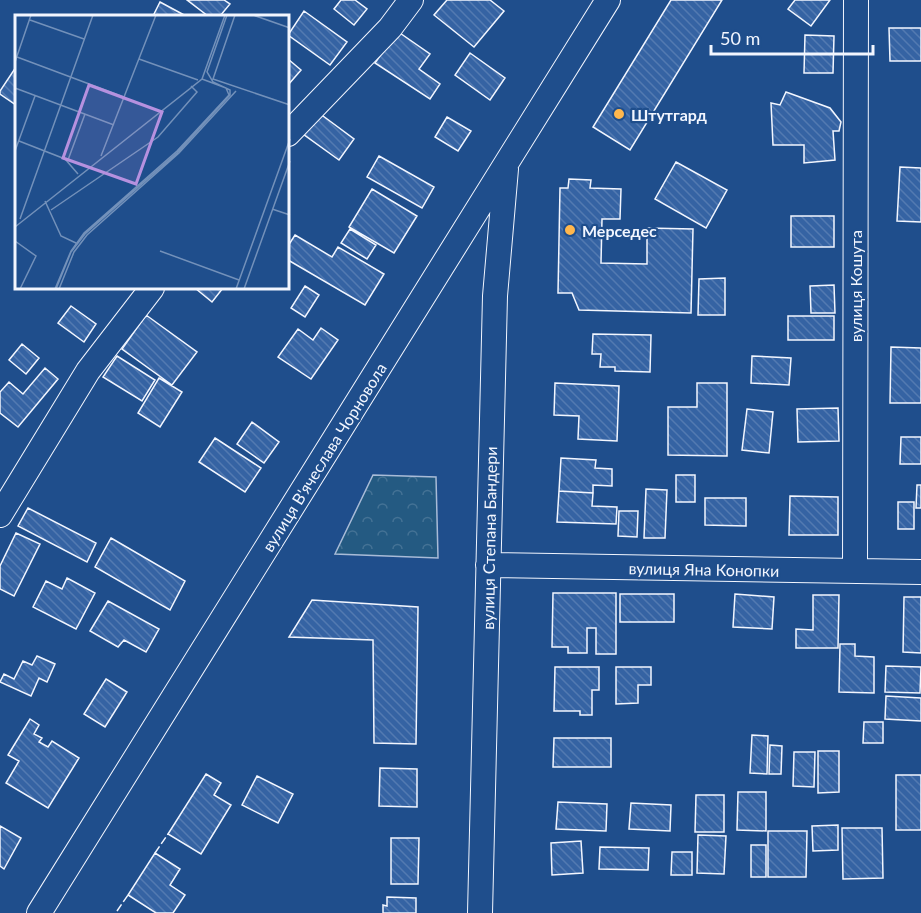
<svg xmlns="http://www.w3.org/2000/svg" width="921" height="913" viewBox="0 0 921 913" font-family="Lato,sans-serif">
  <defs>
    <pattern id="park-crowns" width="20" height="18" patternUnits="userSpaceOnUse" patternTransform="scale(1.5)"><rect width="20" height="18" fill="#245a82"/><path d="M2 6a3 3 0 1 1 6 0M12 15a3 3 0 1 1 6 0" fill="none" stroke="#447295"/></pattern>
    <pattern id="building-back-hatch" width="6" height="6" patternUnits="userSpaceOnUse" patternTransform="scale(1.5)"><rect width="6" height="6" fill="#3563a3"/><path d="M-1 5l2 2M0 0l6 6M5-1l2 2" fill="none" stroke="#537ab1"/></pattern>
  </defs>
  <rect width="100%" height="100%" fill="#1f4e8c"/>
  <path fill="url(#park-crowns)" stroke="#a8bbd7" stroke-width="1.5" d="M373 475 436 477 438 558 335 554Z"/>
  <path fill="url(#building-back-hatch)" stroke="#f2f6ff" stroke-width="1.5" d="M187 0H224L230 4 220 16H208Z
    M341 0H355L367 9 354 25 334 9Z
    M447 0H490L504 11 474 47 434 15Z
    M671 0H722L630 150 593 127Z
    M795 0H830L811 26 788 9Z
    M160 2 186 16H153Z
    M304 11 347 42 330 65 288 35Z
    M889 28H921V61H890Z
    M397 31 430 54 419 69 440 84 430 99 375 63Z
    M805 35 834 36 833 73H804Z
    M470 53 505 78 490 100 455 75Z
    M288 59 301 70 288 85Z
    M16 67V105L0 94V91Z
    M786 92 830 108 841 122 839 131H833L835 160 804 163V145H773L771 103 780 105Z
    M319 113 354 139 339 160 303 134Z
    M447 117 471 131 458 151 435 137Z
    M379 156 434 187 422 208 367 177Z
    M676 162 727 190 706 228 655 199Z
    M900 167 921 168V222L897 221Z
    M569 179 591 180 590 188 621 189 620 219H602L601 263 647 264V228L693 229 691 313 579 310 572 293H558L560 188H568Z
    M372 189 417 216 394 253 349 227Z
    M791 216H834V247H791Z
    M350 229 376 245 367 259 341 243Z
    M295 235 332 257 338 247 384 274 365 305 288 260V246Z
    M725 278V315H698L699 279Z
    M834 285 835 313H811L810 286Z
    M305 286 319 295 305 317 291 308Z
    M195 288H223L212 302Z
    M71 306 96 324 84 342 58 323Z
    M146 315 197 352 172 385 122 349Z
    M788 316H834V340H788Z
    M321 328 338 340 311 379 278 357 298 329 313 340Z
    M593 334 651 335 650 372 615 371V367H600L601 354H592Z
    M22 344 39 358 26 374 9 360Z
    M891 347 921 348V403H890Z
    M117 356 155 380 142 401 103 377Z
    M752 356 791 358 789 385 751 383Z
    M45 368 58 379 18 427 0 413V392L9 382 23 394Z
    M159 378 182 392 160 427 138 413Z
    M555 383 619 386 617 441 578 439 579 416 554 415Z
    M697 383H727V456L668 455V407H697Z
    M838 408 839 441 798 442 797 409Z
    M747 409 773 412 769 453 742 450Z
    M252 422 279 442 264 463 237 444Z
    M901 437H921V464H900Z
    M215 438 261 468 245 492 199 462Z
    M561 458 596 460 595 468 612 469V486L593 485V493L559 491Z
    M676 475H695V502H676Z
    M917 485H921V508H916Z
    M646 489 667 490 665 538H644Z
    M559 491 593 493 592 506 617 507 616 524 557 522Z
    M790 496 838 497V535H789Z
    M705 498H746V526L705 525Z
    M898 502H914V529H898Z
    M28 508 96 543 87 562 18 526Z
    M619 511H638L637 537 618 536Z
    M16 533 40 544 14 596 0 589V566Z
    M111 538 185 581 170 610 95 567Z
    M67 578 95 593 76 629 33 607 46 581 62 589Z
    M553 593H616V654H596V628H587V653H568V647H552Z
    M620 594H674V622H620Z
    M735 594 774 597 772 629 733 627Z
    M813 595H839L838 648H796V629L813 630Z
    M904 597H921V653L903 652Z
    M312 600 418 607 416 744 374 743 373 640 289 637Z
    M108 601 159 629 146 652 124 640 118 647 90 631Z
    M840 644H855V656L874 657V693L839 692Z
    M37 656 55 664 47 682 39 678 31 696 0 682 4 674 14 679 23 661 32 665Z
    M886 666 921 667 920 693 885 692Z
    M555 667H599V690H592V715H580V711H554Z
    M616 667H651V685H638V703L616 704Z
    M106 679 127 692 105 727 84 714Z
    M886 696 921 698V721L885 719Z
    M30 719 39 725 34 734 42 738 39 742 48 747 52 741 79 758 48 808 6 783 19 761 8 755Z
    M864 722H883V743H863Z
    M752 735 768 736 767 774 750 773Z
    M554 738H611V767H553Z
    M770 745 782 746 781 774H769Z
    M818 751H839V792L818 793Z
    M794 752H815L814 787 793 786Z
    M380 768 417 769V807L379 806Z
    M206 774 221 783 214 795 231 805 201 854 168 834Z
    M896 775H921V830H896Z
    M257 776 293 794 278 823 242 805Z
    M738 792H766V831L737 830Z
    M696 795H724V832H695Z
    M558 802 607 804 606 831 556 829Z
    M631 803 671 805 670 831 629 829Z
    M838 825V850L813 851 812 826Z
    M0 826 21 838 4 869 0 866Z
    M842 828H882L883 878 843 879Z
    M768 831H807L806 877H768Z
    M698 835 726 836 724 874 697 873Z
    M391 838H419L418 884H391Z
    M581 841 583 873 552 875 551 843Z
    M751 845H766V877H751Z
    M600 847 649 848 648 870 599 869Z
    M672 852H692V875H671Z
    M155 853 180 869 170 885 185 895 173 913H156L128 895Z
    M387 897 416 898V913H383V905L387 906Z"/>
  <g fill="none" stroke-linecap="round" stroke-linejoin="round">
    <g stroke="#f2f6ff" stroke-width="26">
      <path id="minor" d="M288 134 390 28 411 0
        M0 515 88 371 152 288
        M488 565 921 572
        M855 571 856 0
        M39 913 608 0
        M480 913 495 296 506 169"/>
    </g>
    <use href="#minor" stroke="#1f4e8c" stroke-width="24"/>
    <path stroke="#f2f6ff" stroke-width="1.5" stroke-dasharray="8 3" stroke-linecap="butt" d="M155 853 168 834
      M117 911 128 895"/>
  </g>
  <g fill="#ffb74d" stroke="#1f4e8c" stroke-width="2">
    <circle cx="619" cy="114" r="6"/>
    <circle cx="570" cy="230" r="6"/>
  </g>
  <g text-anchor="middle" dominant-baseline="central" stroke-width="4.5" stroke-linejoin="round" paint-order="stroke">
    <g font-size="16" font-weight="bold" fill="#f2f6ff" stroke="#1f4e8c" text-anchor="start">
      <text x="631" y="114">Штутгард</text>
      <text x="582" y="230">Мерседес</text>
    </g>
    <g font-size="16" fill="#f2f6ff" stroke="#1f4e8c">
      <text transform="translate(855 286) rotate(-90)">вулиця Кошута</text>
      <text transform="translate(324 457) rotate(-58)">вулиця В'ячеслава Чорновола</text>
      <text transform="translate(489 538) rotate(-89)">вулиця Степана Бандери</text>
      <text transform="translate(704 569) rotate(1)">вулиця Яна Конопки</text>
    </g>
  </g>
  <g transform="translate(15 15)">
    <rect width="274" height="274" fill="#1f4e8c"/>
    <path fill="none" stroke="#7391ba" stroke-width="1.5" d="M220 0 198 64 275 90M238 0 275 13M15 5 69 24M2 42 109 82M124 44 183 65M0 47 16 0M187 64 211 73M0 73 99 110M4 126 50 144 63 159M0 136 20 81M86 141 141 0M53 145 70 99M30 186 46 221 61 228M257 194 275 200M36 195 143 122 182 77 176 71M5 204 78 0M0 212 187 64 210 0M0 226 21 241 5 274M145 236 224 265M40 274 56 236 69 218 162 136 214 80 211 73M41 274 56 237 70 219 162 138 215 80V75L198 67 192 57 212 0M44 274 59 237 72 220 164 138 221 76M221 274 275 124M229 274 275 146"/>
    <path fill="#b691df" fill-opacity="0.15" stroke="#b691df" stroke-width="3" d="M74 70 147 97 121 169 48 143Z"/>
    <rect width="274" height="274" fill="none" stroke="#f2f6ff" stroke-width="3"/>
  </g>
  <path d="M711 45v9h162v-9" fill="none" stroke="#f2f6ff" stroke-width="3"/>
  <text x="720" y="45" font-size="18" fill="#f2f6ff" stroke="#1f4e8c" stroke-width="4.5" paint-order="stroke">50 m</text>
</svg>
